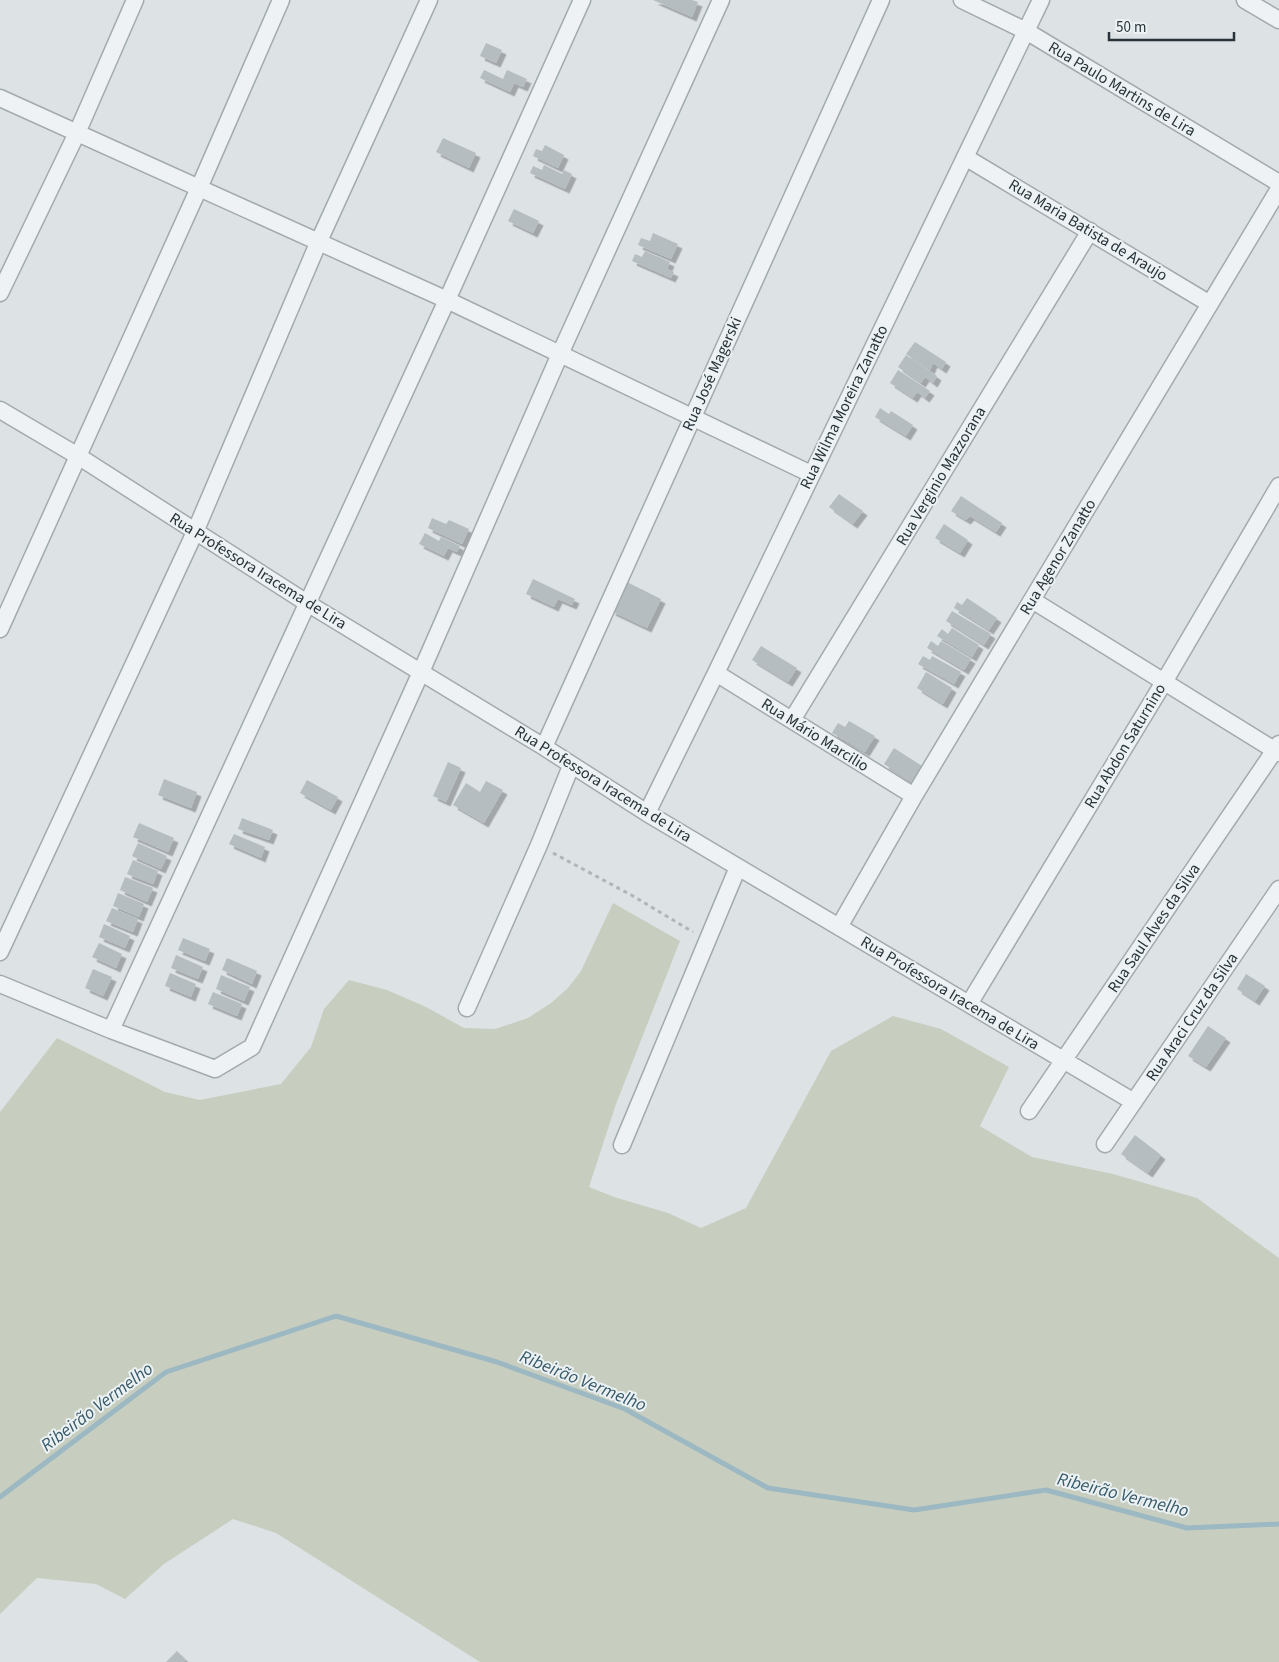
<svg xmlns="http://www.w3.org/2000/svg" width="1279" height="1662" viewBox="0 0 1279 1662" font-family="'Source Sans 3',sans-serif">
  <defs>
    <filter id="shadow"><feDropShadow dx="4.5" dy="4.5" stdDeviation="0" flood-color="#0004"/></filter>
  </defs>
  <rect width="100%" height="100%" fill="#dde2e5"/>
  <path fill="#c7cebf" d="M613 903 680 941 616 1104 589 1187 614 1197 668 1213 701 1228 746 1208 831 1051 893 1016 941 1029 1009 1067 980 1126 1032 1157 1113 1174 1197 1198 1279 1258V1662H480L276 1533 233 1519 164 1564 125 1599 96 1584 37 1578 0 1614V1112L57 1038 165 1092 200 1100 281 1084 311 1047 324 1009 349 980 387 990 426 1007 464 1028 495 1029 528 1018 551 1003 568 988 581 971Z"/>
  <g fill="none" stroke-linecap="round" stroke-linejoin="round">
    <path stroke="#9cb8c2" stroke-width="5" d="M0 1497 166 1372 336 1316 497 1362 625 1409 768 1488 914 1510 1046 1490 1187 1528 1279 1524"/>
  </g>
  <path fill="#b5bdc1" filter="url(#shadow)" d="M653 0H692L698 2 692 17Z
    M486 43 502 50 496 63 480 56Z
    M484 70 503 79 507 70 527 79 523 87 514 83 510 92 480 78Z
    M443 138 476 153 469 168 436 152Z
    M545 145 564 155 558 168 533 156 536 149 542 151Z
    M544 165 562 174 564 170 572 174 565 189 530 173 533 166 542 170Z
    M514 209 539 221 533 233 508 221Z
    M653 233 678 244 671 259 638 245 641 238 650 241Z
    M645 251 670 262 667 269 674 272 671 278 632 261 635 254 642 257Z
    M915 342 946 362 942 369 933 363 930 370 906 354Z
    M906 355 937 376 933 383 925 377 921 383 898 367Z
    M898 370 930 391 925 398 917 392 913 398 890 383Z
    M880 408 889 414 891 411 913 425 906 436 875 417Z
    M839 494 863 511 853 524 829 507Z
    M961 496 1002 523 996 532 970 516 966 520 951 511Z
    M432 518 446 524 449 520 469 529 462 544 428 528Z
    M944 524 968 540 960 553 935 538Z
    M425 533 439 541 441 537 460 546 457 552 448 548 444 556 419 544Z
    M533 579 575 599 572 605 558 599 554 607 526 594Z
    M625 581 661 599 647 628 611 611Z
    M967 598 997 618 989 630 954 608 957 602 962 605Z
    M952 611 991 634 984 645 946 621Z
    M952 628 979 645 972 657 937 636 942 629 948 634Z
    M931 641 938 646 941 641 971 659 964 670 927 648Z
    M761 646 797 668 788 682 752 660Z
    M923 656 930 660 932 656 961 672 954 684 918 664Z
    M926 672 952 688 943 704 917 688Z
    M849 721 875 736 865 752 832 733 838 723 845 727Z
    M894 748 922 766 912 782 884 764Z
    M448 762 461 768 446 802 433 796Z
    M164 779 197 792 191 808 158 795Z
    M307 780 338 797 331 810 300 793Z
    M486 781 503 790 484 823 453 805 466 783 480 792Z
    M242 818 273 830 269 840 238 829Z
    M139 823 174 838 168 852 133 837Z
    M234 834 265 847 261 858 229 844Z
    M138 843 167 856 161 869 132 856Z
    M133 860 158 871 153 884 127 874Z
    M125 877 153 888 147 902 120 890Z
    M118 893 144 904 139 917 113 906Z
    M112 908 138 919 133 932 106 921Z
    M104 924 130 936 125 948 99 937Z
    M183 938 210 949 205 961 178 950Z
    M99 943 122 954 116 968 92 957Z
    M176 955 203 967 198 979 171 968Z
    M227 958 257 971 252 984 222 970Z
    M93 969 112 977 103 996 85 988Z
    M170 973 196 984 191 997 165 986Z
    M1246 974 1265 986 1255 1001 1237 989Z
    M221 975 250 987 244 1001 216 989Z
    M213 992 242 1004 237 1016 208 1004Z
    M1208 1026 1226 1038 1206 1067 1188 1056Z
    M1135 1135 1161 1155 1148 1173 1121 1154Z
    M177 1651 186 1660 183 1662H166Z"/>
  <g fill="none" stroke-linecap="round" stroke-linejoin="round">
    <g stroke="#a3aaae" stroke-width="19">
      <path id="street" d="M962 0 1026 31 1279 183
        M1245 0 1279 20
        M0 98 447 300 811 474
        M965 157 1210 304
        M0 293 77 133 135 0
        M0 410 78 456 307 603 544 747 647 813 1134 1102
        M1032 600 1279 753
        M0 629 199 188 281 0
        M716 673 914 796
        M792 720 1090 231
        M544 747 881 0
        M647 813 716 673 1041 0
        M839 927 914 796 1279 189
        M0 952 195 532 319 241 429 0
        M0 984 111 1030 215 1069 252 1047 421 672 560 354 721 0
        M969 1004 1164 682 1279 486
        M467 1008 539 845 571 766
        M111 1030 447 300 582 0
        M1029 1111 1279 744
        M1105 1144 1279 889
        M622 1145 738 867"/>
    </g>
    <path stroke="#afb5b8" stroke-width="3" stroke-dasharray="4 4" stroke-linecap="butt" d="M553 853 633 896 693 932"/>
    <use href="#street" stroke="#eff2f4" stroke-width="16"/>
  </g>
  <g text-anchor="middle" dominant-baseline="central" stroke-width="4" stroke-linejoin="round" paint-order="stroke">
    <g font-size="16" fill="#28333a" stroke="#ecf1f3">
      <text transform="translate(1122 89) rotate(31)">Rua Paulo Martins de Lira</text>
      <text transform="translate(1088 230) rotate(31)">Rua Maria Batista de Araujo</text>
      <text transform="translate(712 374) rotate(-66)">Rua José Magerski</text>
      <text transform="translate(844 407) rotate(-64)">Rua Wilma Moreira Zanatto</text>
      <text transform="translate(941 476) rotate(-59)">Rua Verginio Mazzorana</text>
      <text transform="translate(1058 557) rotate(-59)">Rua Agenor Zanatto</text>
      <text transform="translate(258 571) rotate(32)">Rua Professora Iracema de Lira</text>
      <text transform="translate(815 735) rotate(32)">Rua Mário Marcilio</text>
      <text transform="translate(1125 746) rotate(-59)">Rua Abdon Saturnino</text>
      <text transform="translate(603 784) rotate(32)">Rua Professora Iracema de Lira</text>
      <text transform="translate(1154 928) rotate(-56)">Rua Saul Alves da Silva</text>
      <text transform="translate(950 993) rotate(31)">Rua Professora Iracema de Lira</text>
      <text transform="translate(1192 1017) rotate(-56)">Rua Araci Cruz da Silva</text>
    </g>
    <g font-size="18" font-style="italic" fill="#375a69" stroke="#ecf1f3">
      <text transform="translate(583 1381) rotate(22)">Ribeirão Vermelho</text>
      <text transform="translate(97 1407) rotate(-37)">Ribeirão Vermelho</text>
      <text transform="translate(1123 1495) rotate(14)">Ribeirão Vermelho</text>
    </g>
  </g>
  <path d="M1109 32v8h125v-8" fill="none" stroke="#28333a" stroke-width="2.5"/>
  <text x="1116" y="32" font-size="15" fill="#28333a" stroke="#ecf1f3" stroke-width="4" paint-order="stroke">50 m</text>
</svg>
